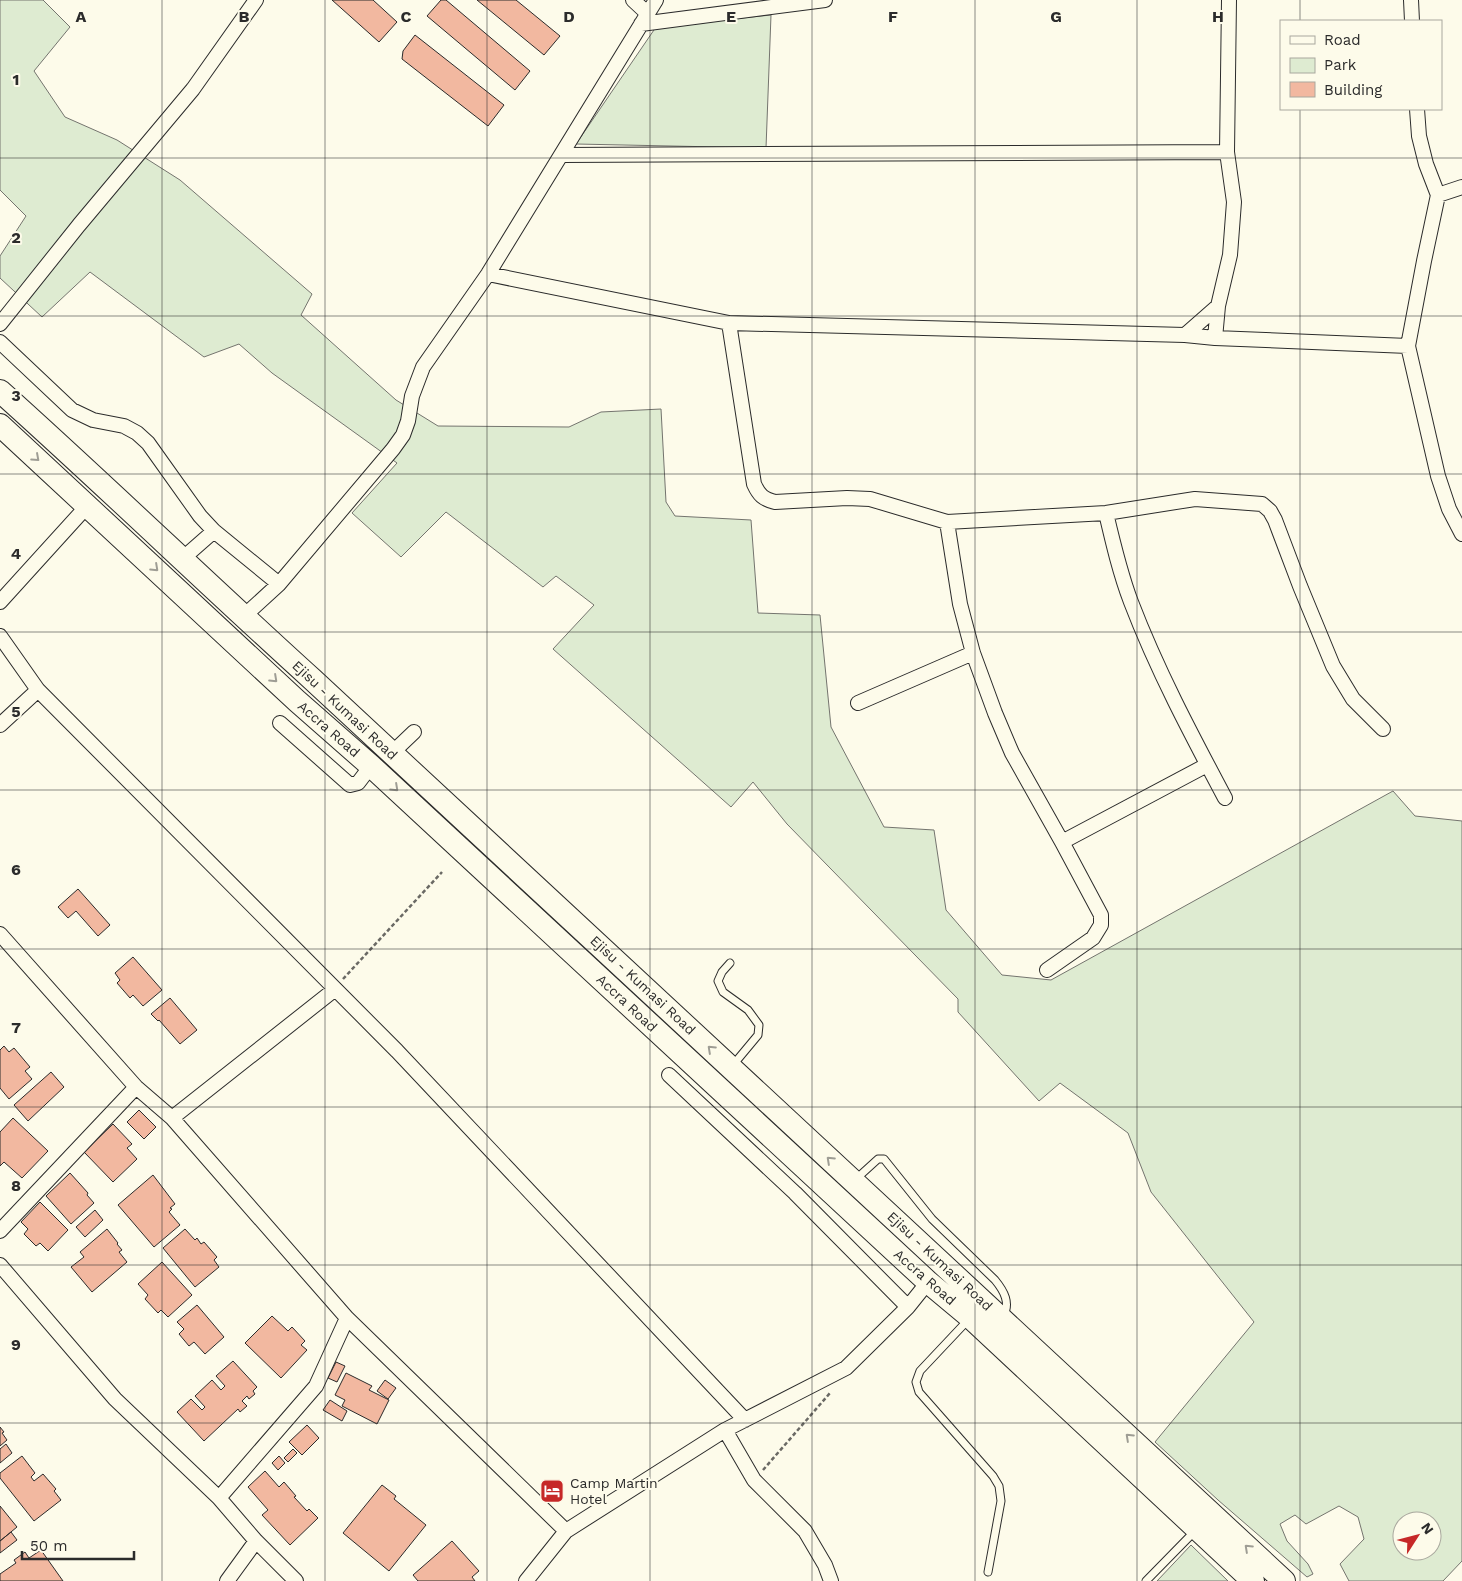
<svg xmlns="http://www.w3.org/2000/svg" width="1462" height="1581" viewBox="0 0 1462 1581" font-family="'Work Sans',sans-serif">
  <rect width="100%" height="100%" fill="#fdfbea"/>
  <path fill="#deebd1" stroke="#74746e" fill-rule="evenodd" d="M0 0H43L70 27 34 71 65 117 117 140 180 180 312 294 301 315 396 400 438 426 569 427 601 412 661 409 666 502 675 516 751 520 758 613 820 615 831 727 884 827 934 830 946 910 1002 975 1051 980 1393 791 1415 816 1462 821V1561L1443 1581H1349L1340 1564 1364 1539 1358 1517 1339 1506 1306 1524 1295 1515 1280 1524 1287 1541 1308 1564 1313 1574 1307 1577 1218 1500 1155 1442 1254 1322 1151 1192 1128 1133 1060 1083 1039 1101 958 1012V999L787 824 753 782 731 807 553 649 594 605 556 576 543 587 446 512 401 557 352 513 397 463 272 373 239 344 204 357 90 272 42 317 0 278V256L26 216 0 190ZM1402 1521H1432V1551H1402Z
    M771 15 766 148 576 144 656 27Z
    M1191 1545 1228 1581H1157Z"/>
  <path fill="#f2b8a0" stroke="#2b2b2b" d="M332 0H373L397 22 379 42Z
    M441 0H446L530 71 515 90 427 16Z
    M477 0H516L560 36 544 55Z
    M415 35 504 105 488 126 402 59 403 51Z
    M78 889 110 925 98 936 76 911 68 918 58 907Z
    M133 957 162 990 143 1006 133 995 130 998 117 983 120 980 115 973Z
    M170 998 197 1030 180 1044 159 1020 158 1021 151 1014Z
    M4 1046 9 1052 14 1048 30 1067 25 1071 32 1079 9 1099 0 1088V1050Z
    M51 1072 64 1087 28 1121 14 1105Z
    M139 1110 156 1127 144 1139 127 1122Z
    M13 1118 48 1151 22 1178 4 1162 0 1166V1132Z
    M113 1124 132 1144 127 1148 137 1159 113 1182 84 1152Z
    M70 1173 88 1193 87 1195 94 1203 71 1224 46 1196Z
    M153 1175 175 1204 170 1208 172 1209 169 1212 180 1225 154 1247 118 1205Z
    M40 1202 68 1230 48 1251 40 1243 36 1246 24 1234 28 1229 21 1222Z
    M95 1210 103 1220 85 1237 76 1227Z
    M107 1229 118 1243 117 1244 122 1250 119 1252 127 1262 92 1292 71 1267 84 1257 80 1252Z
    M185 1229 195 1240 197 1238 201 1244 204 1242 217 1257 214 1260 219 1267 195 1287 163 1248Z
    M162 1262 192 1295 168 1317 161 1310 158 1313 145 1299 148 1295 138 1284Z
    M197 1305 224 1337 205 1354 194 1342 189 1346 179 1334 184 1329 177 1322Z
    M272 1316 288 1331 292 1327 305 1341 301 1345 307 1350 281 1378 245 1343Z
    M233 1361 257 1387 253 1391 255 1394 249 1399 247 1396 242 1401 247 1406 240 1412 238 1409 204 1441 177 1412 191 1399 202 1410 205 1407 195 1396 212 1380 221 1390 225 1386 216 1376Z
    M336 1362 345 1366 337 1382 328 1378Z
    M346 1373 372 1386 369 1390 389 1400 377 1424 342 1406 345 1400 335 1395Z
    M385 1380 396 1388 388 1399 377 1391Z
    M330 1400 347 1411 342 1421 323 1410Z
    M307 1425 319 1438 302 1455 289 1442Z
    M0 1427 4 1432 2 1433 7 1440 0 1446Z
    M6 1444 12 1453 0 1463V1449Z
    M293 1449 297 1453 288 1462 284 1458Z
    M22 1456 35 1473 31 1477 34 1481 43 1474 56 1489 54 1491 61 1500 34 1521 0 1478V1473Z
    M279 1456 285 1463 278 1470 272 1463Z
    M265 1471 279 1487 284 1482 296 1496 294 1497 307 1511 309 1509 318 1518 290 1545 262 1515 268 1510 248 1487Z
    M382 1485 396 1496 394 1499 426 1525 389 1571 343 1533Z
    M0 1506 17 1527 0 1541Z
    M11 1532 17 1540 0 1553V1541Z
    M452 1541 479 1571 472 1577 475 1581H418L413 1575Z
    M41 1550 63 1581H0V1574L16 1563 14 1560 25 1552 29 1558Z"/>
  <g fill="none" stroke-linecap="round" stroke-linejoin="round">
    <g stroke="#2b2b2b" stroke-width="9">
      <path id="service" d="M730 963 722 972 718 981 723 992 748 1010 759 1025 758 1035 733 1065
        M856 1179 878 1159H884L932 1219 995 1280C1004 1291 1011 1303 1003 1317
        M969 1319 920 1371 916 1382 919 1392 993 1476 999 1486 1001 1501 988 1572
        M1146 1581 1195 1531"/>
    </g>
    <g stroke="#2b2b2b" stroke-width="16">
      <path id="minor" d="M633 0 647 13
        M1411 0 1412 21
        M641 24 825 0
        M1417 109 1419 136 1426 164 1438 195 1424 261 1408 346 1438 476 1449 509 1462 534
        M562 155 1227 152
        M1438 195 1462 187
        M488 274 729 323 1185 335 1215 338 1408 346
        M729 323 754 484C759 495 763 499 775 502L847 498 870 499 947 522 1106 513 1195 499 1262 504 1270 511 1275 520 1300 586 1333 666 1353 699 1383 729
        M0 324 79 225 193 89 256 0
        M1185 335 1218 306
        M1215 338 1218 306 1230 255 1234 202 1227 152 1229 0
        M0 342 72 410 93 420 124 426 137 433 148 443 200 516 214 531 279 584
        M1106 513C1113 543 1120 573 1131 602 1157 670 1191 734 1225 798
        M947 522 960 604 973 653 995 713 1012 753 1062 842 1101 915V925L1093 938 1047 970
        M181 560 214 531
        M0 602 88 505
        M243 617 279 584 393 449 403 435 408 421 412 396 423 367 488 274 656 0
        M0 636 38 690 397 1051 745 1420
        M858 703 973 653
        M280 723 350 785 358 783 371 766
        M0 725 38 690
        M392 753 414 732
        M1062 842 1207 765
        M0 934 136 1087 172 1118 347 1318 566 1531
        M669 1075 795 1193 908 1307
        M172 1118 334 990
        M0 1231 136 1087
        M0 1265 115 1399 219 1498 256 1541 296 1581
        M725 1430 754 1480 805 1531 825 1565 831 1581
        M219 1498 316 1386 347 1318
        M227 1581 256 1541
        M526 1581 566 1531 725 1430 846 1368 908 1307 928 1282"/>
    </g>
    <g stroke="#2b2b2b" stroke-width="24">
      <path id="trunk" d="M0 391C106 486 207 584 312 679L1284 1581
        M0 425 297 701 371 766 928 1282 970 1317 1253 1581"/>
    </g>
    <path stroke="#6a6964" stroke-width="2.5" stroke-dasharray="4 2.5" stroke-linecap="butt" d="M343 979 442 872
      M763 1470 830 1393"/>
    <use href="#service" stroke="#fdfbea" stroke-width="7"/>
    <use href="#minor" stroke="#fdfbea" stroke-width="14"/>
    <use href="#trunk" stroke="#fdfbea" stroke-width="22"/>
  </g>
  <defs><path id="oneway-chevron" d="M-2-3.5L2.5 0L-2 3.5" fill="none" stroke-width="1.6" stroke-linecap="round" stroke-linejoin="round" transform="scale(1.25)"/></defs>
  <g stroke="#9e9d94">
    <use href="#oneway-chevron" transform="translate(36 458) rotate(42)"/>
    <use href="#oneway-chevron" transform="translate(155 568) rotate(43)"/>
    <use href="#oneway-chevron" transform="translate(274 679) rotate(43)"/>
    <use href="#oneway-chevron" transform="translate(395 788) rotate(43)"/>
    <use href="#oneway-chevron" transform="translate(711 1049) rotate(-137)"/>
    <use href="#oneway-chevron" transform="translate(830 1160) rotate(-137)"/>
    <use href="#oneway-chevron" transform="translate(1129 1437) rotate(-137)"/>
    <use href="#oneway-chevron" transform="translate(1248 1548) rotate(-137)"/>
  </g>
  <path fill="none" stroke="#2b2b2b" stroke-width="1" stroke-opacity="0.55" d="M162 0V1581M325 0V1581M487 0V1581M650 0V1581M812 0V1581M975 0V1581M1137 0V1581M1300 0V21M1300 109V1581M0 158H1462M0 316H1462M0 474H1462M0 632H1462M0 790H1462M0 949H1462M0 1107H1462M0 1265H1462M0 1423H1462"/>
  <defs>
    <g id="hotel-square" transform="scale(1.25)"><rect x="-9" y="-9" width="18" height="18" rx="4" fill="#c62828" stroke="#fdfbea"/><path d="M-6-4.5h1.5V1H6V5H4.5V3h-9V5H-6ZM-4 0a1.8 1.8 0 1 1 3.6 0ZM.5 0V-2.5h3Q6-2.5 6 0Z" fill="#fff"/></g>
  </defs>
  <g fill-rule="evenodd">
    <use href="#hotel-square" x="552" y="1491"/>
  </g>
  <g text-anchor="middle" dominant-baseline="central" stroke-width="4" stroke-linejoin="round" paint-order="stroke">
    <g font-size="14" fill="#2b2b2b" stroke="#fdfbea">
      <text transform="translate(345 710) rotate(43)">Ejisu - Kumasi Road</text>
      <text transform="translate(329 729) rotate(41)">Accra Road</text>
      <text transform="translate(643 985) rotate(43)">Ejisu - Kumasi Road</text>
      <text transform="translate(627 1003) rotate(43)">Accra Road</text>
      <text transform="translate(940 1261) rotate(43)">Ejisu - Kumasi Road</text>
      <text transform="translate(925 1277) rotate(41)">Accra Road</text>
    </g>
    <g font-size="14" fill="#2b2b2b" stroke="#fdfbea" text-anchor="start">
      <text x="570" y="1483">Camp Martin<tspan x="570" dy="16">Hotel</tspan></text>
    </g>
  </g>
  <g font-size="16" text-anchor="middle" font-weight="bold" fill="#2b2b2b" stroke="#fdfbea" stroke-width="4" stroke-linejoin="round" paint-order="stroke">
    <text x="81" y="22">A</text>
    <text x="244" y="22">B</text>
    <text x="406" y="22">C</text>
    <text x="569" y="22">D</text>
    <text x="731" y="22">E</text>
    <text x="893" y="22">F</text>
    <text x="1056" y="22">G</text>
    <text x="1218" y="22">H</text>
    <text x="16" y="85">1</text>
    <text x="16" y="243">2</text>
    <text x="16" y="401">3</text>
    <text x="16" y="559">4</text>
    <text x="16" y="717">5</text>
    <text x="16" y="875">6</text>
    <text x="16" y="1033">7</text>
    <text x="16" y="1191">8</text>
    <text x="16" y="1350">9</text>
  </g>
  <rect x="1280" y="20" width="162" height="90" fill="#fdfbea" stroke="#a9a89e"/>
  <rect x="1290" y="36" width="25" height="8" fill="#fdfbea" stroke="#a9a89e"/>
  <text x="1324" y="45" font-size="15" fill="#2b2b2b">Road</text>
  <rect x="1290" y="58" width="25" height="15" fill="#deebd1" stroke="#a9a89e"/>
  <text x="1324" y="70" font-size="15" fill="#2b2b2b">Park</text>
  <rect x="1290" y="82" width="25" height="15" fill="#f2b8a0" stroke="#a9a89e"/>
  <text x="1324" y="95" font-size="15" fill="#2b2b2b">Building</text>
  <g transform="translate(1417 1536) rotate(54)"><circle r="24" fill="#fdfbea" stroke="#a9a89e"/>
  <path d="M0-4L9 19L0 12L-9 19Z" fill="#c62828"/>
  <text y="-8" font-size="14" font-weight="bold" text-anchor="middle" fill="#2b2b2b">N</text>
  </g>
  <path d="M22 1551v8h112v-8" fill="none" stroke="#2b2b2b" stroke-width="2.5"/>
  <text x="30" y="1551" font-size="15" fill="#2b2b2b" stroke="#fdfbea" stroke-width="4" paint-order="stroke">50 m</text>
</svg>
